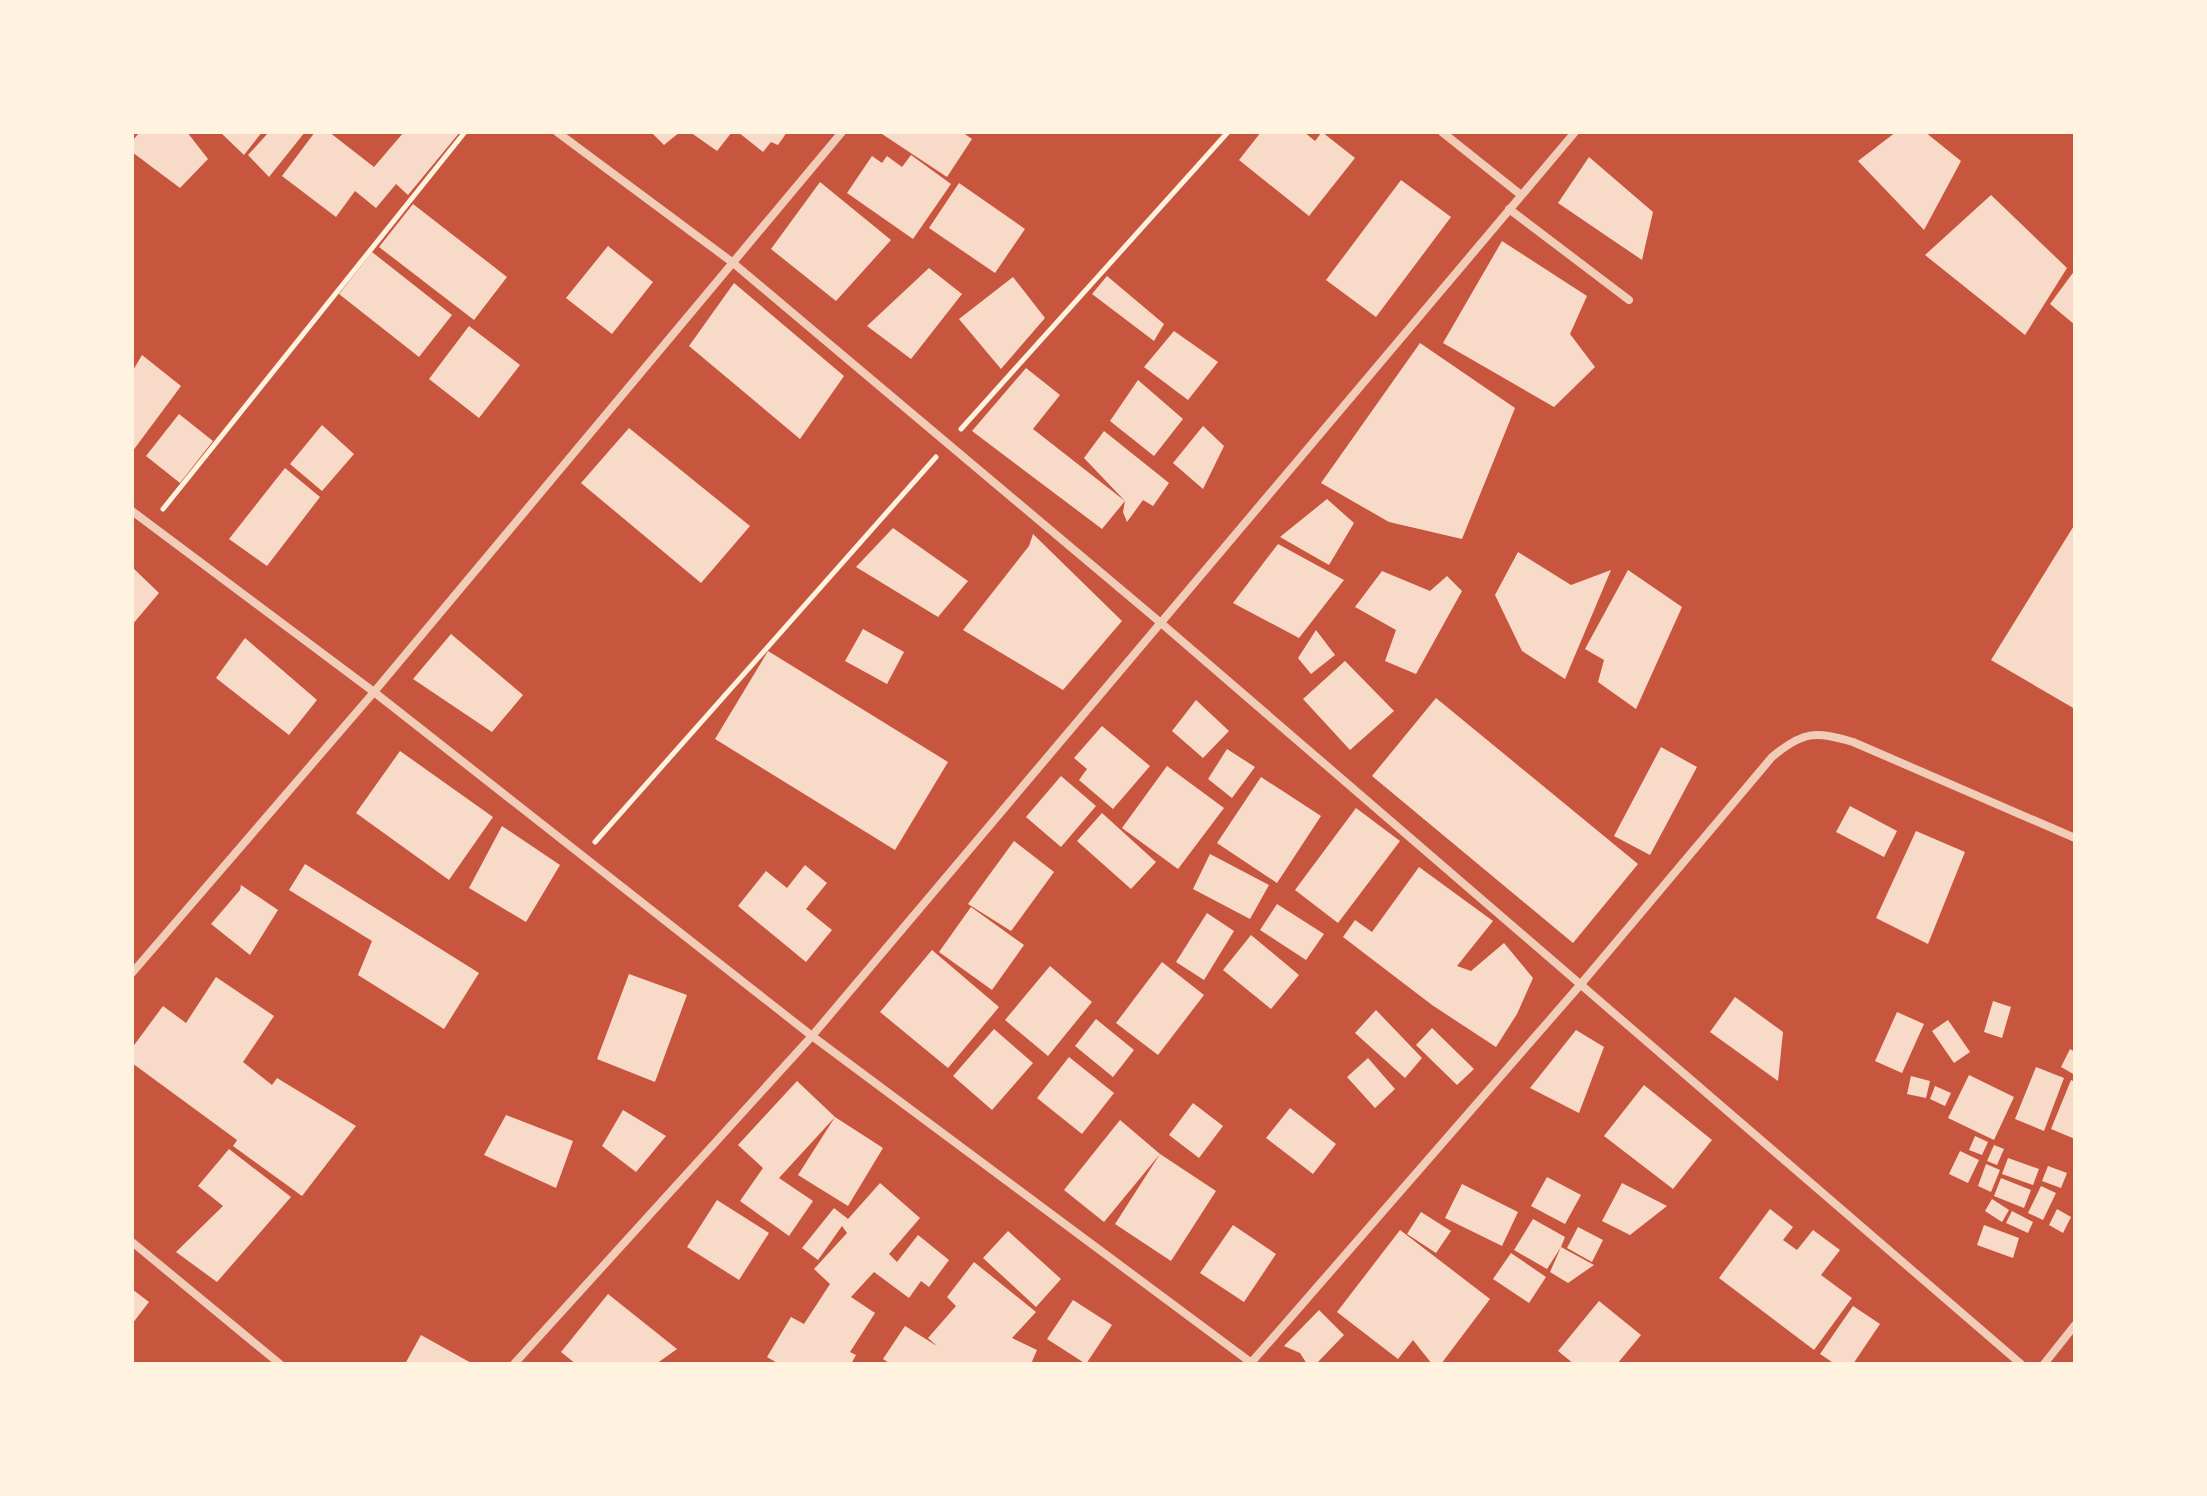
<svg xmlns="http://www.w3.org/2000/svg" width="2207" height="1496" viewBox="0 0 2207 1496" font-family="Spectral,serif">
  <rect width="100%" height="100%" fill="#c8553d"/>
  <path fill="#f7dbc8" d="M140 132H187L208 159 180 188 132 152V141Z
    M220 132H262L244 155Z
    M269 132H305L269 177 248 155Z
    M315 132H329L374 167 404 132H460L408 195 396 184 376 208 355 191 336 217 282 176Z
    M651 132H680L664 145Z
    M690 132H732L717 151Z
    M738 132H787L778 145 771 142 763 152Z
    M883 132H962L972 139 947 177 882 134Z
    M1261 132H1304L1315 141 1322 132 1355 158 1309 216 1239 160Z
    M1896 132H1925L1961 161 1924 230 1858 161Z
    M911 155 951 184 913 239 847 193 872 156 882 163 887 156 902 167Z
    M1589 157 1653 212 1642 260 1558 203Z
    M1401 180 1451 217 1376 317 1326 280Z
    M820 182 891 240 836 301 771 249Z
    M959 183 1025 229 995 273 929 228Z
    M1991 195 2067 268 2025 335 1925 255Z
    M413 204 507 277 474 320 379 247Z
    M1502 241 1587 296 1570 334 1595 367 1554 407 1443 343Z
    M608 246 653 282 612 334 566 298Z
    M372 252 452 315 419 357 339 294Z
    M929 268 962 294 911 359 867 326Z
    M2075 270V325L2050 304Z
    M1107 276 1164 324 1154 341 1092 294Z
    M1013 277 1045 318 1001 369 959 319Z
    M734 283 844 376 800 439 689 346Z
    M469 326 520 365 479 418 429 379Z
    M1174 331 1218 362 1188 400 1144 367Z
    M1420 343 1515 408 1462 539 1389 522 1321 483Z
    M142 355 181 386 132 452V372Z
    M1026 368 1060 395 1033 429 1125 501 1084 458 1104 431 1169 483 1153 506 1143 500 1127 522 1123 512 1125 501 1102 529 972 431Z
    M1138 380 1183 419 1154 456 1110 421Z
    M179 414 213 441 180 483 146 456Z
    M322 425 354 454 322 491 290 464Z
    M1203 426 1224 446 1203 489 1173 463Z
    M629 428 750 526 701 583 581 483Z
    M285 468 320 497 267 566 229 539Z
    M1327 499 1354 523 1329 565 1280 537Z
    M2075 524V709L1991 660Z
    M893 528 968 581 938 617 856 567Z
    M1033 534 1122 621 1063 690 963 630 1029 546Z
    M1278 544 1344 580 1299 638 1233 603Z
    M1518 552 1571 585 1611 570 1565 679 1522 651 1495 595Z
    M132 567 159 593 132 625Z
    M1628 570 1682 607 1636 709 1598 682 1604 660 1585 649Z
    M1382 571 1430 591 1447 576 1462 591 1416 674 1385 661 1396 630 1355 607Z
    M863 629 904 652 887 684 845 661Z
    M1316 630 1335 655 1311 674 1298 658Z
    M451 634 523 695 492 732 413 679Z
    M245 638 317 700 289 735 216 678Z
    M768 651 948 762 895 850 715 739Z
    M1345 661 1394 711 1350 750 1303 699Z
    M1436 698 1638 864 1573 943 1372 776Z
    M1196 700 1229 731 1203 758 1172 731Z
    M1102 726 1150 766 1113 809 1079 780 1087 769 1074 758Z
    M1661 747 1697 767 1650 855 1614 836Z
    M1227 749 1255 767 1232 798 1208 779Z
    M400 751 493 817 449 880 356 813Z
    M1167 766 1224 808 1178 869 1122 828Z
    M1061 776 1096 806 1061 847 1026 817Z
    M1261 777 1321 816 1277 883 1217 843Z
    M1850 806 1897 831 1884 857 1836 832Z
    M1356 808 1400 841 1338 923 1295 890Z
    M1102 813 1156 862 1131 889 1077 841Z
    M502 826 560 865 526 922 469 888Z
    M1916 831 1965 852 1928 944 1876 918Z
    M1014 841 1054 872 1011 931 968 904Z
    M1210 854 1269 885 1250 919 1193 889Z
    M305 864 479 973 444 1029 358 975 372 941 289 890Z
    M805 865 827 883 806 909 832 930 806 962 738 906 766 871 787 888Z
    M1419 867 1493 921 1457 966 1471 971 1504 943 1533 978 1517 1014 1496 1047 1432 1005 1343 937 1355 920 1372 932Z
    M241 885 278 910 250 955 211 924 240 890Z
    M1277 904 1324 934 1306 960 1260 930Z
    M971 907 1024 945 992 990 939 952Z
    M1207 913 1234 931 1204 980 1176 962Z
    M1251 935 1299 975 1271 1009 1223 970Z
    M932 950 999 1007 948 1068 880 1012Z
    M1162 962 1204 995 1158 1055 1116 1023Z
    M1050 966 1092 1002 1048 1056 1005 1020Z
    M629 974 687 995 655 1082 597 1059Z
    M216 977 274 1016 243 1062 272 1085 277 1078 356 1126 302 1196 233 1146 237 1140 132 1063V1048L163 1006 186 1023Z
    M1735 997 1783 1032 1778 1081 1710 1032Z
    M1993 1001 2011 1007 2002 1038 1984 1032Z
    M1376 1010 1422 1058 1405 1078 1355 1033Z
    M1897 1012 1924 1024 1902 1073 1875 1061Z
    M1096 1019 1134 1050 1113 1077 1075 1046Z
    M1948 1020 1970 1052 1954 1063 1932 1031Z
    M1432 1028 1474 1069 1457 1085 1416 1045Z
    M994 1029 1033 1063 992 1110 953 1076Z
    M1576 1030 1604 1047 1579 1113 1530 1088Z
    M2070 1049 2075 1052V1075L2061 1067Z
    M1069 1057 1114 1093 1082 1134 1037 1098Z
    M1368 1058 1395 1089 1375 1108 1347 1077Z
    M2036 1067 2064 1078 2044 1131 2015 1119Z
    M1969 1075 2014 1097 1994 1140 1948 1118Z
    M1911 1076 1930 1081 1926 1098 1907 1094Z
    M2071 1080 2075 1082V1139L2051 1129Z
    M797 1081 835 1117 779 1178 813 1201 789 1236 740 1201 763 1168 738 1145Z
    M1644 1085 1712 1140 1673 1189 1604 1136Z
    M1935 1086 1951 1093 1945 1106 1930 1099Z
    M1193 1103 1223 1126 1199 1158 1169 1135Z
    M1290 1108 1336 1144 1313 1174 1266 1138Z
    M623 1110 666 1136 636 1172 602 1146Z
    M506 1115 573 1141 556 1188 484 1155Z
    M835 1117 883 1148 848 1206 798 1175Z
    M1120 1120 1160 1154 1104 1222 1064 1190Z
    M1975 1136 1988 1142 1982 1155 1969 1150Z
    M1994 1145 2004 1149 1997 1165 1987 1161Z
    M229 1149 291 1197 217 1282 176 1252 223 1206 198 1186Z
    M1960 1151 1979 1160 1968 1183 1949 1174Z
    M1160 1154 1216 1191 1171 1261 1115 1224Z
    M2008 1158 2039 1169 2033 1185 2002 1174Z
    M1986 1164 2000 1170 1991 1192 1978 1186Z
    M2048 1166 2067 1173 2061 1188 2042 1181Z
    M1547 1177 1581 1195 1565 1224 1531 1206Z
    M2001 1178 2031 1190 2024 1208 1994 1196Z
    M880 1183 920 1218 889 1254 897 1262 918 1235 949 1260 929 1287 921 1281 909 1298 874 1272 851 1297 875 1313 850 1352 856 1355 851 1364H779L767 1357 791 1317 804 1324 830 1284 814 1269 847 1233 842 1226 818 1260 802 1248 834 1208 848 1219Z
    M1622 1183 1667 1206 1630 1235 1602 1221Z
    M1462 1184 1518 1212 1502 1246 1445 1218Z
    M2041 1186 2056 1193 2043 1220 2028 1213Z
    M1992 1199 2009 1210 2002 1222 1985 1211Z
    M717 1200 769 1233 739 1280 687 1247Z
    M1770 1209 1793 1227 1783 1240 1797 1250 1813 1230 1840 1250 1821 1275 1852 1298 1814 1350 1719 1278Z
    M2057 1209 2071 1217 2063 1233 2049 1225Z
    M2012 1211 2033 1222 2028 1233 2006 1223Z
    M1421 1212 1451 1231 1436 1253 1407 1234Z
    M1533 1219 1565 1237 1561 1247 1594 1265 1568 1283 1550 1272 1561 1247 1547 1269 1514 1250Z
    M1233 1225 1276 1254 1244 1302 1200 1273Z
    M1984 1225 2019 1238 2013 1258 1977 1245Z
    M1578 1227 1603 1240 1592 1262 1567 1248Z
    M1400 1230 1490 1299 1441 1364H1432L1413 1340 1398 1359 1337 1312Z
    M1008 1231 1061 1279 1036 1307 983 1258Z
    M1511 1253 1546 1277 1529 1303 1493 1279Z
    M974 1262 1036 1312 1012 1338 1037 1350 1031 1364H891L883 1359 905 1326 937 1346 928 1338 956 1306 947 1297Z
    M132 1289 149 1302 132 1324Z
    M608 1294 677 1349 656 1364H576L561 1352Z
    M1073 1300 1112 1325 1086 1364 1047 1339Z
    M1599 1301 1641 1335 1617 1364H1574L1558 1351Z
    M1853 1306 1880 1324 1853 1364H1835L1820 1354Z
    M1319 1310 1344 1335 1316 1364H1307L1300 1353 1284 1346Z
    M421 1335 473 1364H405Z"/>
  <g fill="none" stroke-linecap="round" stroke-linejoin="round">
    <path stroke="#fff3e0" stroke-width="5" d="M961 429 1228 132
      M163 509 465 132
      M595 842 936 457"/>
    <path stroke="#f1ccb7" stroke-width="8" d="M557 132 732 262 1161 623 2021 1364
      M1442 132 1521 195
      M1509 209 1629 300
      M132 511 374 692 812 1036 1253 1364
      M132 973 374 692 842 132
      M132 1242 280 1364
      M514 1364 812 1036 1575 132
      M1250 1364 1581 984 1772 757C1803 731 1815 731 1853 742L2075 838
      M2044 1364 2075 1325"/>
  </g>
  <rect width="2207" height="1496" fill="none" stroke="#fff3e0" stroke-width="268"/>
</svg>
